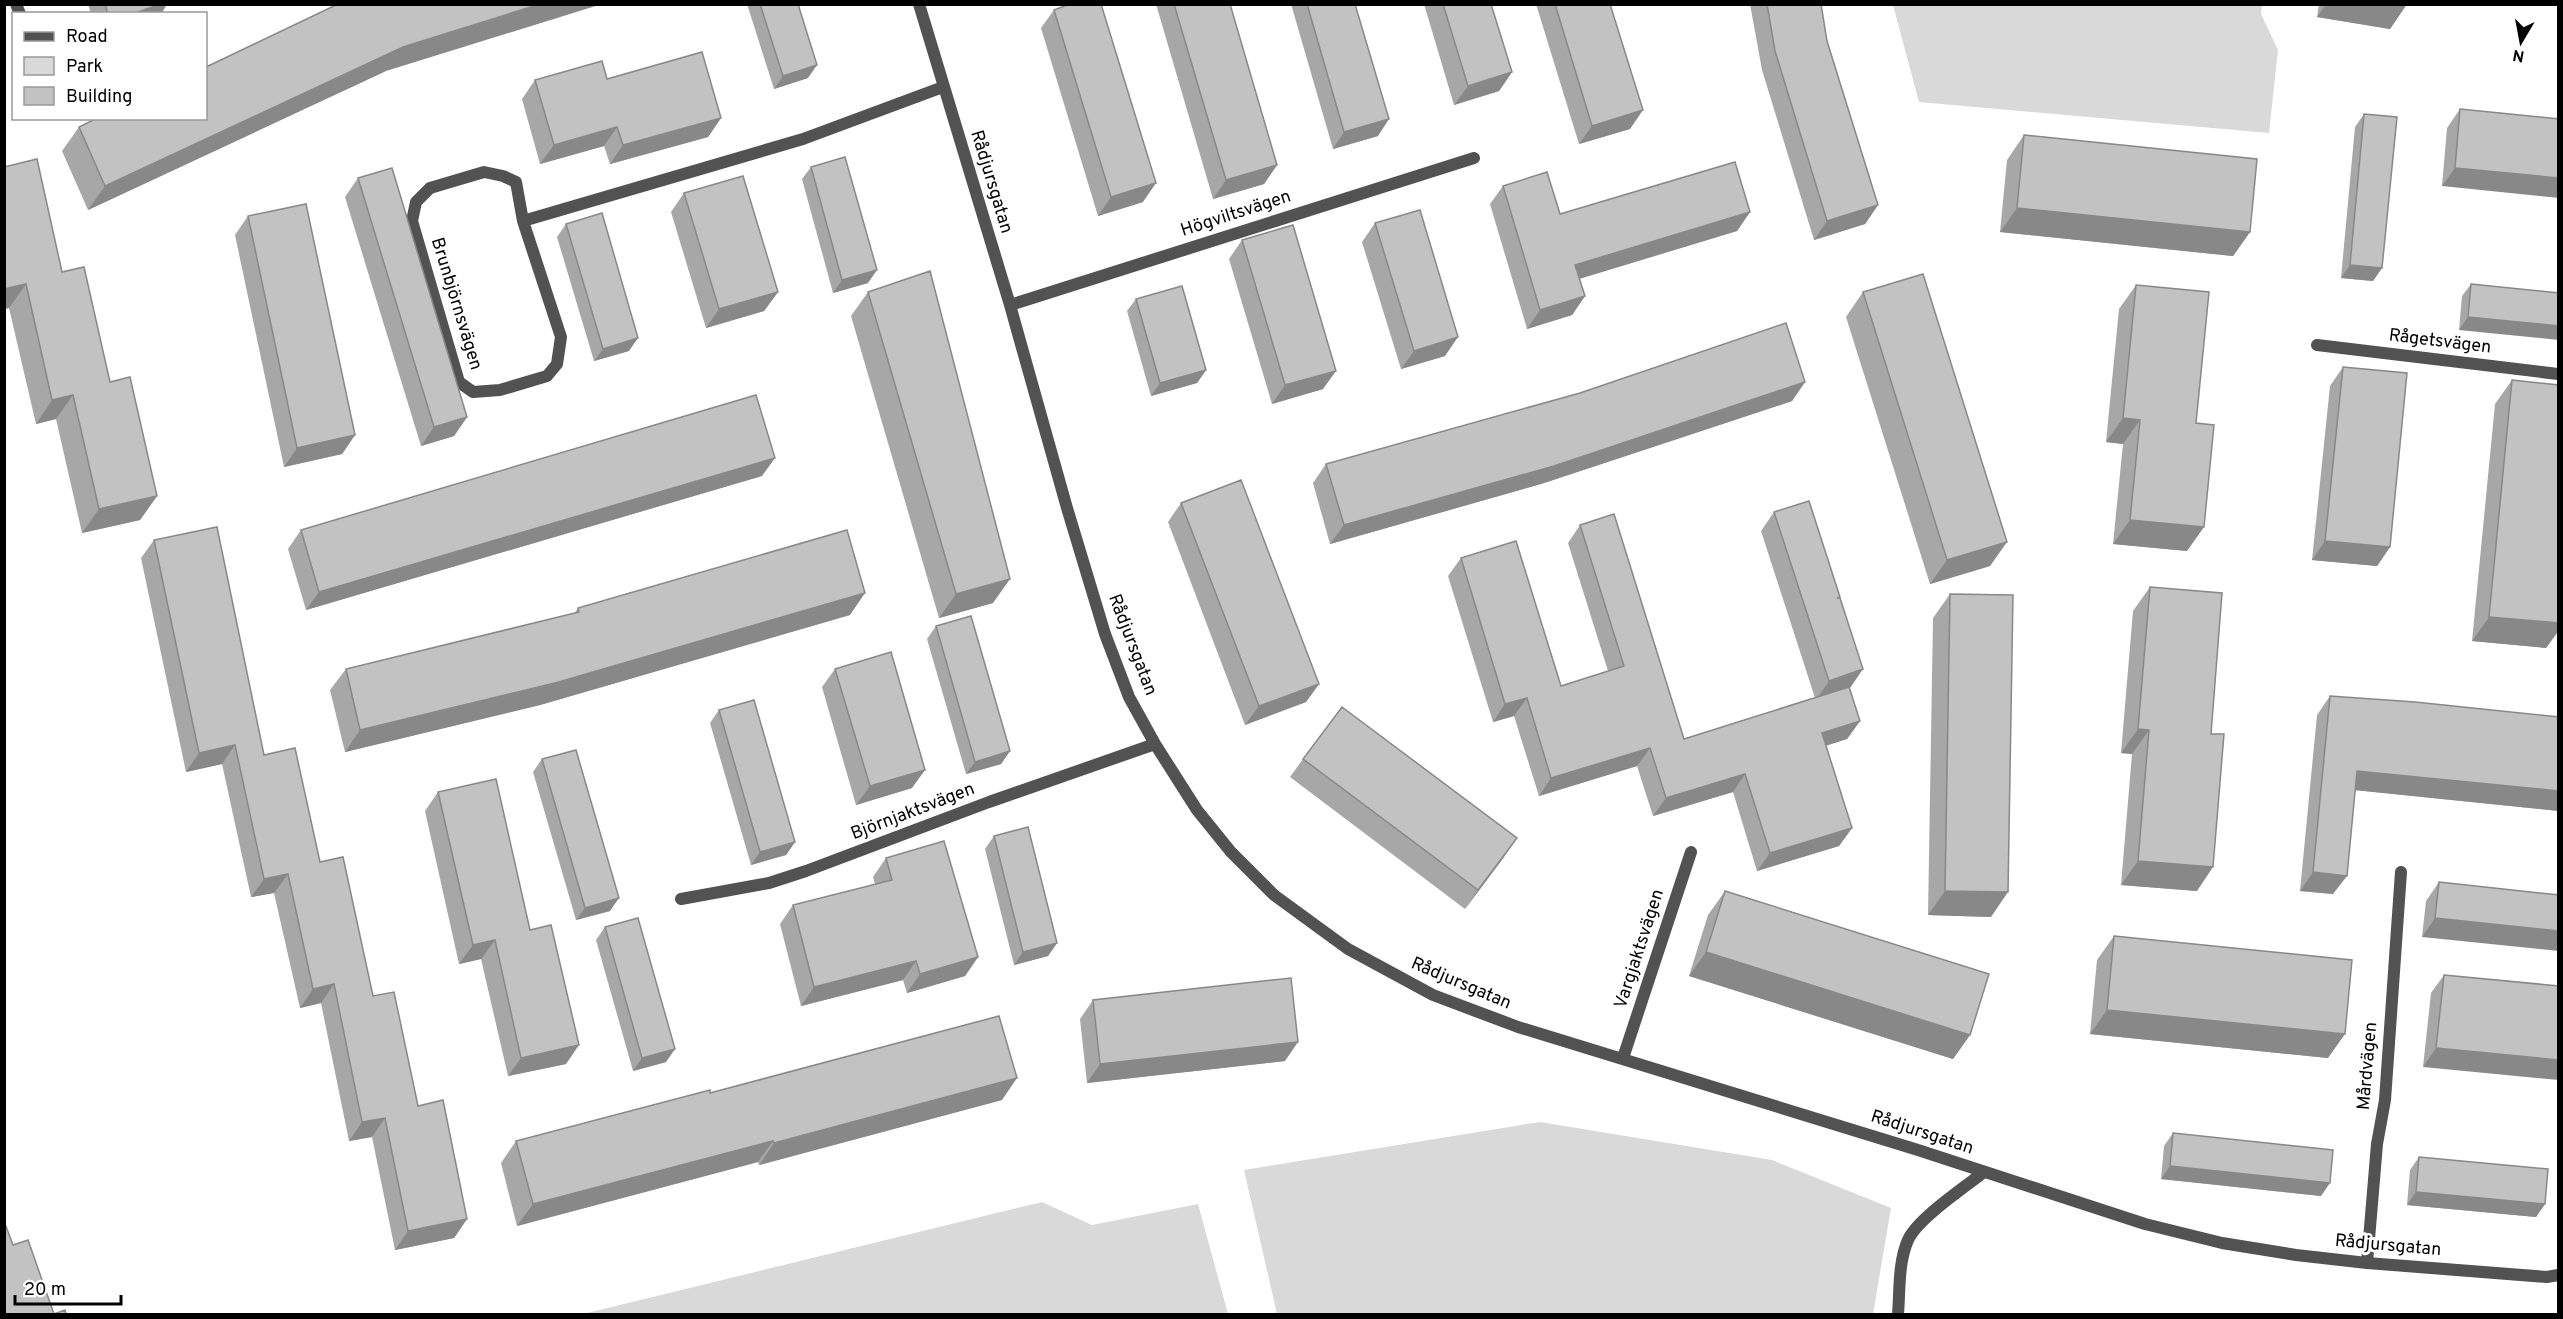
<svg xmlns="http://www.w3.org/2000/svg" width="2563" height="1319" viewBox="0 0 2563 1319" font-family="Overpass,sans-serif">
  <rect width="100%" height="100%" fill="#fff"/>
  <path fill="#d9d9d9" d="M1893 5H2262L2261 14 2278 50 2269 133 1919 102Z
    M1540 1122 1772 1160 1891 1208 1873 1314H1277L1244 1170Z
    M1042 1202 1092 1225 1198 1204 1228 1314H583Z"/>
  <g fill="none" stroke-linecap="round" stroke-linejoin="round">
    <path stroke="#525252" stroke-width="12" d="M16 4 20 14
      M919 4 1010 305 1067 508 1105 634 1129 697 1155 744 1197 810 1231 852 1274 895 1348 949 1433 995 1518 1027 1918 1150 2145 1224 2222 1243 2296 1255 2367 1263 2547 1277 2558 1275
      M523 221 561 337 557 364 547 376 500 390 473 392 459 382 412 221 416 202 430 188 484 172 503 176 516 182 523 221 803 139 943 87
      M1010 305 1474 158
      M2317 345 2558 374
      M681 899 769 883 806 871 989 802 1155 744
      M1623 1058 1691 852
      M2367 1263 2377 1144 2385 1100 2401 872
      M1898 1314C1900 1290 1898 1263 1908 1240 1917 1219 1965 1187 1984 1172"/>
  </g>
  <path fill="#a7a7a7" d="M88 4H167L161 14H91Z
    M747 4H798L808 78 774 89Z
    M1156 4H1230L1277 165 1264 184 1213 199Z
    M1291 4H1355L1378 136 1333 149Z
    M1424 4H1491L1512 72 1499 91 1454 105Z
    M1536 4H1610L1630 129 1579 144Z
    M1750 4H1821L1827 41 1878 205 1865 224 1814 240 1762 70Z
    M2319 4H2407L2390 29 2317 17Z
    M1054 10 1143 202 1098 216 1041 28Z
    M386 71 88 210 62 151 79 127Z
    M607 79 721 118 708 137 610 164 604 146 540 164 522 99 535 80Z
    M2460 109 2559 119 2442 186 2447 128Z
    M2364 114 2382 268 2373 281 2341 278 2355 127Z
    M2024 135 2250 232 2233 256 2000 232 2007 160Z
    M4 167 62 272 110 382 157 496 140 520 82 533 56 419 36 424 9 308 4 309Z
    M811 167 868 283 833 293 802 179Z
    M358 178 467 417 454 436 421 446 345 197Z
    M1503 186 1560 214 1750 212 1737 231 1579 279 1585 296 1572 315 1527 329 1490 204Z
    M684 193 778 292 764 311 706 328 671 212Z
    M248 216 355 435 342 454 284 467 235 235Z
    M1375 223 1445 356 1401 369 1362 242Z
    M566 224 629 351 594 361 557 237Z
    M1242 240 1323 389 1272 404 1229 259Z
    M2471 284 2559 293 2459 330 2462 296Z
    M2136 285 2196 423 2187 551 2113 544 2123 444 2106 442 2119 309Z
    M868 292 993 603 939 618 851 316Z
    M1863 292 1990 566 1930 584 1846 317Z
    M1136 299 1206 370 1197 383 1151 396 1127 311Z
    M2343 367 2390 547 2377 566 2312 560 2330 386Z
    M2512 380 2559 385V630L2546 648 2472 641 2495 404Z
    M1805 382 1792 401 1541 484 1330 544 1313 483 1326 464Z
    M762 476 306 610 288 549 301 530Z
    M1181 503 1319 684 1306 702 1245 725 1168 522Z
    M1774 512 1839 598 1850 688 1860 721 1847 739 1826 745 1852 828 1839 846 1757 871 1733 792 1653 816 1637 766 1539 796 1514 716 1493 722 1448 576 1461 558 1561 686 1608 671 1568 543 1580 525 1684 739 1815 698 1761 531Z
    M154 540 320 862 418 1106 467 1219 454 1238 395 1250 372 1137 349 1141 321 1003 300 1008 274 893 251 897 222 764 186 772 141 558Z
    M2150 587 2197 891 2121 885 2132 754 2121 753 2133 611Z
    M1950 594 1991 917 1928 915 1933 618Z
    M578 608 850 615 540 705 345 752 330 690 346 669 574 614Z
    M936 626 1010 751 1001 764 966 774 927 639Z
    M835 669 912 788 856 805 822 687Z
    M2330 696 2559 811 2355 790 2333 894 2300 891 2317 715Z
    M719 710 795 842 786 855 751 865 710 723Z
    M542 759 610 911 576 920 533 772Z
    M1303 759 1504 857 1465 909 1290 777Z
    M438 792 530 930 566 1064 508 1076 481 959 459 964 425 811Z
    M994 836 1057 943 1048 956 1014 965 985 849Z
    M886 858 978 957 965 976 907 993 903 980 801 1006 780 924 793 905 875 884 873 877Z
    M2439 882 2559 895 2422 937 2426 901Z
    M1725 891 1970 1035 1953 1059 1689 976 1708 915Z
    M605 927 666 1062 633 1071 596 940Z
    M2114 936 2328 1058 2090 1034 2097 960Z
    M2444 975 2559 986 2423 1067 2431 993Z
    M1093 1000 1285 1061 1087 1083 1080 1019Z
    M710 1093 1002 1100 759 1165 758 1162 517 1226 501 1163 516 1141Z
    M2173 1133 2321 1196 2161 1179 2164 1146Z
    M2419 1157 2545 1204 2536 1217 2407 1205 2410 1170Z"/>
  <path fill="#888" d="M161 4H167L161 14H132Z
    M540 4H602L386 71 88 210 105 186 403 47Z
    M2326 4H2407L2390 29 2317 17Z
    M817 65 808 78 774 89 783 76Z
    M1512 72 1499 91 1454 105 1468 86Z
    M1643 110 1630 129 1579 144 1592 126Z
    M721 118 708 137 610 164 623 145Z
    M1389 119 1378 136 1333 149 1344 132Z
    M617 127 604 146 540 164 554 145Z
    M1277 165 1264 184 1213 199 1226 180Z
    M2455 168 2559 178V198L2442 186Z
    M1156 183 1143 202 1098 216 1111 197Z
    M1878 205 1865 224 1814 240 1827 221Z
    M2017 208 2250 232 2233 256 2000 232Z
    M1750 212 1737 231 1562 284 1575 265Z
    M2350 265 2382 268 2373 281 2341 278Z
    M877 270 868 283 833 293 842 280Z
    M26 284 9 308 4 309V289Z
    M778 292 764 311 706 328 719 309Z
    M1585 296 1572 315 1527 329 1540 310Z
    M2468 317 2559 326V340L2459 330Z
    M1458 337 1445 356 1401 369 1414 351Z
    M638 338 629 351 594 361 603 349Z
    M1206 370 1197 383 1151 396 1160 383Z
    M1336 371 1323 389 1272 404 1285 385Z
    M1805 382 1792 401 1541 484 1330 544 1344 525Z
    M73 395 56 419 36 424 52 400Z
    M467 417 454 436 421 446 434 427Z
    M2123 418 2140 420 2123 444 2106 442Z
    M355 435 342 454 284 467 297 448Z
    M775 458 762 476 306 610 319 592Z
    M157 496 140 520 82 533 99 509Z
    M2130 520 2204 527 2187 551 2113 544Z
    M2325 541 2390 547 2377 566 2312 560Z
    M2007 542 1990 566 1930 584 1947 560Z
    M1010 579 993 603 939 618 956 594Z
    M865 593 850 615 540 705 345 752 360 730Z
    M2489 617 2559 623V630L2546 648 2472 641Z
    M1863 669 1850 688 1816 700 1829 681Z
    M1319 684 1306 702 1245 725 1259 706Z
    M1527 698 1514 716 1493 722 1505 704Z
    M1860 721 1847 739 1810 751 1822 733Z
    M2138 729 2149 730 2132 754 2121 753Z
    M235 745 222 764 186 772 199 753Z
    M1650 748 1637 766 1539 796 1551 778Z
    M1010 751 1001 764 966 774 975 762Z
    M925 770 912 788 856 805 870 786Z
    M2357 771 2559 791V811L2344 789Z
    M1745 774 1733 792 1653 816 1666 798Z
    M1852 828 1839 846 1757 871 1770 853Z
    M1517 838 1504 857 1465 909 1478 890Z
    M795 842 786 855 751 865 760 852Z
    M2138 861 2213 867 2197 891 2121 885Z
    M2313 872 2347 876 2333 894 2300 891Z
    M288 874 274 893 251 897 264 879Z
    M1945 891 2008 892 1991 917 1928 915Z
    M619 898 610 911 576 920 585 908Z
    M2435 918 2559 931V951L2422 937Z
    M495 940 481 959 459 964 473 945Z
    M1057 943 1048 956 1014 965 1023 952Z
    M1706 952 1970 1035 1953 1059 1689 976Z
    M978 957 965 976 907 993 920 974Z
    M916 961 903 980 801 1006 814 987Z
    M334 984 321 1003 300 1008 313 989Z
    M2107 1010 2345 1034 2328 1058 2090 1034Z
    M1298 1042 1285 1061 1087 1083 1100 1064Z
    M579 1045 566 1064 508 1076 521 1058Z
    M2436 1048 2559 1060V1080L2423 1067Z
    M675 1049 666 1062 633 1071 642 1058Z
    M1017 1078 1002 1100 759 1165 774 1143Z
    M385 1118 372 1137 349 1141 362 1122Z
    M773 1141 758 1162 517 1226 533 1204Z
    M2170 1166 2330 1183 2321 1196 2161 1179Z
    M2416 1192 2545 1204 2536 1217 2407 1205Z
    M467 1219 454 1238 395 1250 408 1231Z"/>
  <path fill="#c2c2c2" stroke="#888" stroke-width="1.5" d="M105 4H161L132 14H108Z
    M338 4H540L403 47 105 186 79 127 97 118H206V67Z
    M760 4H798L817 65 783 76Z
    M1070 4H1101L1156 183 1111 197 1054 10Z
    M1174 4H1230L1277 165 1226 180Z
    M1307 4H1355L1389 119 1344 132Z
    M1443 4H1491L1512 72 1468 86Z
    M1555 4H1610L1643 110 1592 126Z
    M1767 4H1821L1827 41 1878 205 1827 221 1775 51Z
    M702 52 721 118 623 145 617 127 554 145 535 80 602 61 607 79Z
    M2460 109 2559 119V178L2455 168Z
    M2364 114 2397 117 2382 268 2350 265Z
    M2024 135 2257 159 2250 232 2017 208Z
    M845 157 877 270 842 280 811 167Z
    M37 159 62 272 84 267 110 382 130 377 157 496 99 509 73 395 52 400 26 284 4 289V167Z
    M1735 162 1750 212 1575 265 1585 296 1540 310 1503 186 1547 172 1560 214Z
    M392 168 467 417 434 427 358 178Z
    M743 176 778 292 719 309 684 193Z
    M306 204 355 435 297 448 248 216Z
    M1420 210 1458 337 1414 351 1375 223Z
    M602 213 638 338 603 349 566 224Z
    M1293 225 1336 371 1285 385 1242 240Z
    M930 271 1010 579 956 594 868 292Z
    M1923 274 2007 542 1947 560 1863 292Z
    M2471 284 2559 293V326L2468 317Z
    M2136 285 2209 292 2196 423 2214 425 2204 527 2130 520 2140 420 2123 418Z
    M1182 286 1206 370 1160 383 1136 299Z
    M1786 323 1805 382 1554 466 1344 525 1326 464 1580 393Z
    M2343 367 2407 373 2390 547 2325 541Z
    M2512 380 2559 385V623L2489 617Z
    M756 395 775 458 319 592 301 530Z
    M1241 480 1319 684 1259 706 1181 503Z
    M1809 501 1840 597 1837 598H1840L1863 669 1829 681 1774 512Z
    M1614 514 1684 739 1849 687 1860 721 1822 733 1852 828 1770 853 1745 774 1666 798 1650 748 1551 778 1527 698 1505 704 1461 558 1516 541 1561 686 1624 666 1580 525Z
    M217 527 264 755 295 748 320 862 343 857 373 996 394 992 418 1106 443 1100 467 1219 408 1231 385 1118 362 1122 334 984 313 989 288 874 264 879 235 745 199 753 154 540Z
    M847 530 865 593 555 683 360 730 346 669 579 612 578 608Z
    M2150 587 2222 593 2211 734H2224L2213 867 2138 861 2149 730 2138 729Z
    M1950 594 2013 595 2008 892 1945 891Z
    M971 616 1010 751 975 762 936 626Z
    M891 652 925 770 870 786 835 669Z
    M2330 696 2415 702 2559 717V791L2357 771 2347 876 2313 872Z
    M754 700 795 842 760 852 719 710Z
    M1342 707 1517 838 1478 890 1303 759Z
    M576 750 619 898 585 908 542 759Z
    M496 779 530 930 551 925 579 1045 521 1058 495 940 473 945 438 792Z
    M1028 827 1057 943 1023 952 994 836Z
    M944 841 978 957 920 974 916 961 814 987 793 905 892 880 886 858Z
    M2439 882 2559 895V931L2435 918Z
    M1725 891 1989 974 1970 1035 1706 952Z
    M638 918 675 1049 642 1058 605 927Z
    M2114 936 2352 960 2345 1034 2107 1010Z
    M2444 975 2559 986V1060L2436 1048Z
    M1291 978 1298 1042 1100 1064 1093 1000Z
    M999 1016 1017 1078 774 1143 773 1141 533 1204 516 1141 710 1090V1093Z
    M2173 1133 2333 1150 2330 1183 2170 1166Z
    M2419 1157 2548 1169 2545 1204 2416 1192Z
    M4 1221 13 1245 28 1240 54 1314 65 1310 66 1314H4Z"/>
  <g text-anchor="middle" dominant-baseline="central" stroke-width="6" stroke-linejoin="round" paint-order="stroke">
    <g font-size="18" fill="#000" stroke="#fff">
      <text transform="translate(991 182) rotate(73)">Rådjursgatan</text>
      <text transform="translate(1236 214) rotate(-18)">Högviltsvägen</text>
      <text transform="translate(456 304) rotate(73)">Brunbjörnsvägen</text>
      <text transform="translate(2440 342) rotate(7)">Rågetsvägen</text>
      <text transform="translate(1132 645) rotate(69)">Rådjursgatan</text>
      <text transform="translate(913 812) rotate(-21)">Björnjaktsvägen</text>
      <text transform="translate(1640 949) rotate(-72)">Vargjaktsvägen</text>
      <text transform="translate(1461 984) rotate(23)">Rådjursgatan</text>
      <text transform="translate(2368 1066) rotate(-85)">Mårdvägen</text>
      <text transform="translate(1922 1133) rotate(18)">Rådjursgatan</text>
      <text transform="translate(2388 1246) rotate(5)">Rådjursgatan</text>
    </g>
  </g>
  <rect width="2563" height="1319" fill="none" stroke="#000000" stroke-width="12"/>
  <rect x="12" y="12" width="195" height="108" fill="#ffffff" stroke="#999999" stroke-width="1.5"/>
  <rect x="24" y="32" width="30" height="9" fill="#525252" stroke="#999999" stroke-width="1.5"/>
  <text x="66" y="42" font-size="18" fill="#000000">Road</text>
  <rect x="24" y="57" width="30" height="18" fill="#d9d9d9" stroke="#999999" stroke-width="1.5"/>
  <text x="66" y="72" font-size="18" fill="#000000">Park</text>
  <rect x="24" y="87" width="30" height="18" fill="#c2c2c2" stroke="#999999" stroke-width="1.5"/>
  <text x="66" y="102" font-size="18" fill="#000000">Building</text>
  <g transform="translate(2521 42) rotate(190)" stroke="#ffffff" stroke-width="4.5" paint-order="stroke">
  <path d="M0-4.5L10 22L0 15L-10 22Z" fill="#000000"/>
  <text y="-9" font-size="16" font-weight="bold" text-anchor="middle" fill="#000000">N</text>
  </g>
  <path d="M15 1295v9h106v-9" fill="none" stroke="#000000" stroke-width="3"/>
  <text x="24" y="1295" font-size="18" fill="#000000" stroke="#ffffff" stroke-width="4.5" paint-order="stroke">20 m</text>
</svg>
